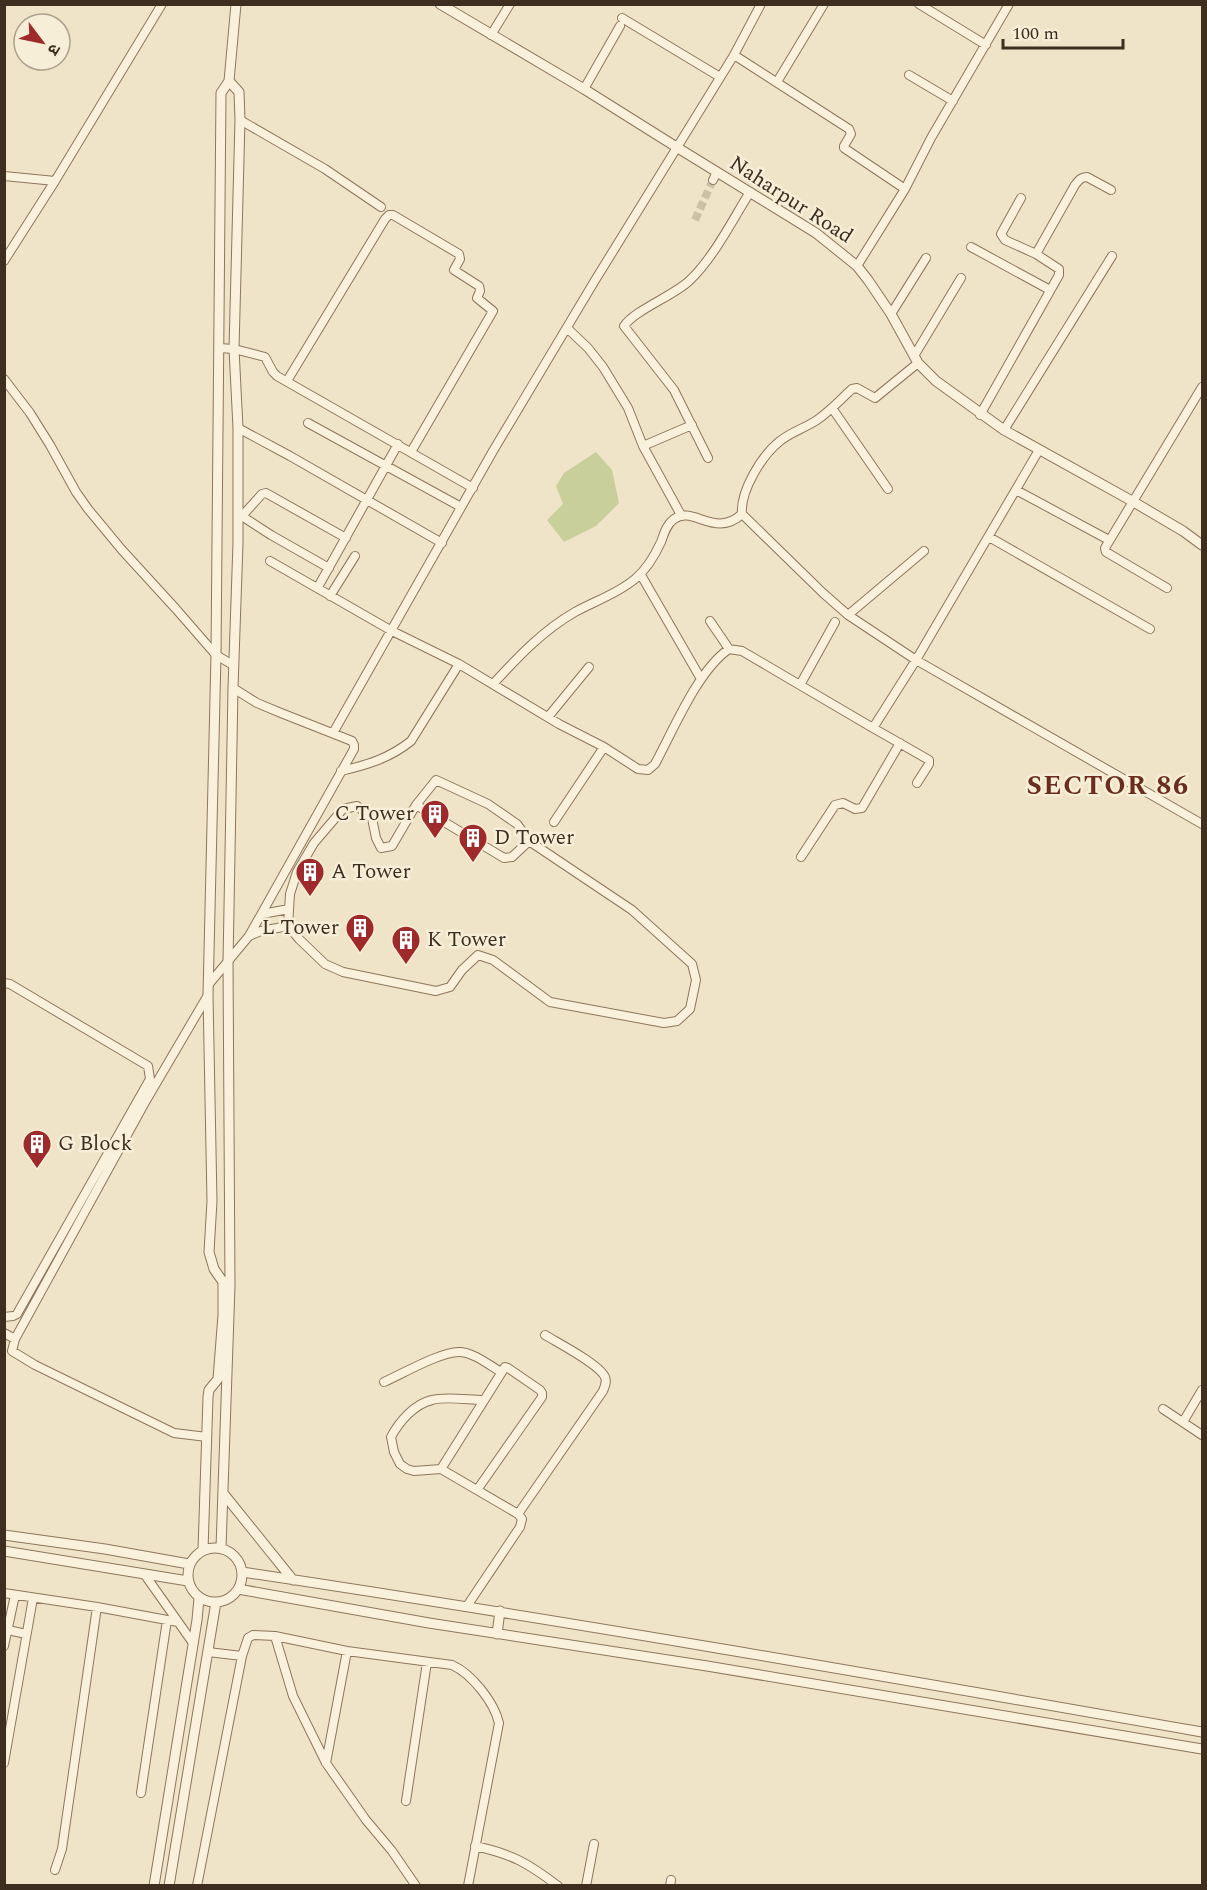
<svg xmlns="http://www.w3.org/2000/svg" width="1207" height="1890" viewBox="0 0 1207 1890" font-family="Spectral,'Noto Sans Devanagari',serif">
  <rect width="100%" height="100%" fill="#f0e4c8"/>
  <path fill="#c9cf9b" d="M596 452 612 470 619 503 596 526 564 542 547 520 563 504 556 486 564 473Z"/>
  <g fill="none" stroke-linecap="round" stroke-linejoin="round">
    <path stroke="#ccc0a6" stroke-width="8" stroke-dasharray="8 4" stroke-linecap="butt" d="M695 220 713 180"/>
    <g stroke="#8d765c" stroke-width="10">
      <path id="minor" d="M919 4 986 45
        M622 18 720 77
        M491 35 510 4
        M734 55 849 129 851 134 844 146V148L905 189
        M909 75 953 101
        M777 82 824 4
        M584 89 620 26
        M240 120 325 169 381 207
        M4 176 55 181
        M713 180 717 172
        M1021 198 1001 234 1005 240 1036 254
        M971 247 1050 290
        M4 261 55 181 162 4
        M857 266 905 189 931 138 1009 4
        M891 314 926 258
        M567 328 588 348 603 367 628 408 643 446 681 515
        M219 348 234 349 265 357 273 372 277 376 473 488
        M914 356 961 278
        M918 363 875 398 857 388 852 389C841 399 830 411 817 420 805 428 791 432 780 441 762 455 740 491 742 514L823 593 848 615 916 660 1202 824
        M4 379 30 413 50 445 76 492 88 509 122 550 176 609 216 655 233 665
        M287 381 385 219 389 215H393L459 254 460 259 454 270 479 286 480 291 477 298 493 311 411 452
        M832 408 888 489
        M980 415 1059 275V269L1036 254 1075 185C1079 180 1081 177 1087 177L1111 190
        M308 423 461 507
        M238 428 290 456 442 543
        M1004 430 1112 256
        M643 446 692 425
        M708 458 674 390 624 326C635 310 673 296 689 281 713 259 733 219 750 192
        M1016 490 1109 540
        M240 515 271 535 329 568
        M242 516 262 494 266 493 346 538
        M989 537 1150 629
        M270 561 392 631 459 664 411 741C390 758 367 765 341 771
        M641 575 701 679
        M318 587 398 444
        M1167 588 1106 552 1105 548 1202 387
        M330 596 355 556
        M848 615 924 551
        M710 621 729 649
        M459 664 559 724 604 747 638 769 648 770 655 764C674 729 698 670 729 649L742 651 873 728 916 660 1039 450
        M493 684C518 657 542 631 575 612 595 601 617 594 635 579 646 570 655 555 661 542 664 534 666 525 674 519 693 505 715 539 742 514
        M800 685 835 622
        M548 717 589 667
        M873 728 929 760V764L917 783
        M333 733 493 451 594 282 734 55 761 4
        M436 780 488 804 517 824 529 841 632 910 692 964 696 980 690 1009 677 1021 664 1023 550 1002 493 960 478 955 462 970 450 987 436 991 343 972 325 964 299 939 288 926 290 894 297 872 314 843 343 809 357 806 372 818 376 838 381 848 392 846 416 805Z
        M416 805 504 858 512 857 529 841
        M554 822 604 747
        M801 857 835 805 843 803 855 809 862 808 900 743
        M262 914 289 909
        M249 936 261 931 288 926
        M4 983 10 984 148 1066 150 1079 17 1314 13 1316 4 1317
        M209 984 249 936 354 749V745L352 741 281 713 257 703 233 688
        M4 1333 15 1339 144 1104 208 995
        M15 1339 12 1351 35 1365 174 1433 207 1437
        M384 1382C402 1374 440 1352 459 1352 473 1352 489 1365 501 1372
        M1163 1409 1202 1435
        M1183 1422 1202 1390
        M441 1469 505 1367 508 1368 540 1390 542 1393V1397L477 1490
        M518 1514 603 1391C605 1386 607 1382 605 1377 599 1364 558 1343 545 1335
        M145 1575 193 1643
        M4 1593 97 1607 178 1622
        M467 1606 520 1527 522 1519 518 1514 441 1469 414 1471 407 1469 400 1464 394 1452 391 1437C399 1422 414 1404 432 1400 445 1396 469 1400 484 1400
        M8 1630 26 1634
        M275 1636 293 1696 326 1763 366 1820 392 1851 416 1886
        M4 1646 15 1595
        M208 1652 242 1656
        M4 1763 33 1598
        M326 1763 347 1651
        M141 1793 167 1620
        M406 1801 427 1662
        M475 1846C512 1854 528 1863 558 1886
        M55 1870 62 1849 97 1607
        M197 1886 242 1656 248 1638 253 1635 275 1636 347 1651 452 1665C472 1674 494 1702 499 1723L468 1886
        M586 1886 594 1844
        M670 1886 671 1880"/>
    </g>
    <g stroke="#8d765c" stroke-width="11">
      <path id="tertiary" d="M440 4 584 89 678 148 816 233 857 266 868 280 891 314 918 363 936 381 1004 430 1132 501 1183 531 1202 545
        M223 1493 293 1580
        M4 1535 105 1549 189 1564
        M188 1575a27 27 0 1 1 54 0a27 27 0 1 1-54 0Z
        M221 1548 230 1285 228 963 233 688 238 543V428L234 349 240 120 239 92 229 81
        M203 1550 208 1397 209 1390 218 1379 223 1315V1282L214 1269 209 1252 212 1201 208 995 216 655 221 93 229 81 236 4
        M4 1551 188 1581
        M242 1572C563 1620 883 1676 1202 1732
        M238 1589 429 1623 707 1666 1202 1749
        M497 1634 500 1611
        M154 1886 197 1620 199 1598
        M169 1886 216 1602"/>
    </g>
    <use href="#minor" stroke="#faf1dc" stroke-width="8"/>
    <use href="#tertiary" stroke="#faf1dc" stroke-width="9"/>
  </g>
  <defs>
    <g id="building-pin" transform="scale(1.5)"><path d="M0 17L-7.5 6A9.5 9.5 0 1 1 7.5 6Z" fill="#9e2a2b" stroke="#f7eed8"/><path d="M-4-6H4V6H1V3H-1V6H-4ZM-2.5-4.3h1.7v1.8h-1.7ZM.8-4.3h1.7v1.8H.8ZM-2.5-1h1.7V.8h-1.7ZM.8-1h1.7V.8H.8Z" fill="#fff"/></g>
  </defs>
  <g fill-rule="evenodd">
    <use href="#building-pin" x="435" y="814"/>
    <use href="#building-pin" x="473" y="838"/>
    <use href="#building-pin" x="310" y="872"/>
    <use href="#building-pin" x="360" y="928"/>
    <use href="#building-pin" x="406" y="940"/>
    <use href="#building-pin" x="37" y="1144"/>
  </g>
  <g text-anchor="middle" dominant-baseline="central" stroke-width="5" stroke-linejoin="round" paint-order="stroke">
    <g font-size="21" fill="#3d2e20" stroke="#f7eed8">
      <text transform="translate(791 200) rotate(33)">Naharpur Road</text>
    </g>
    <g font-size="21" fill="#3d2e20" stroke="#f7eed8" text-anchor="start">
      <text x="414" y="814" text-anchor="end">C Tower</text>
      <text x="494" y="838">D Tower</text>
      <text x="331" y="872">A Tower</text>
      <text x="339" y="928" text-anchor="end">L Tower</text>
      <text x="427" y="940">K Tower</text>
      <text x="58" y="1144">G Block</text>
    </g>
    <g font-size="27" font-weight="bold" letter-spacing="1.5" fill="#6b2e1e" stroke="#f7eed8">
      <text x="1108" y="786">SECTOR 86</text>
    </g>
  </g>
  <rect width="1207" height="1890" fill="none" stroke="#3d2e20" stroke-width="12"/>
  <g transform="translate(42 42) rotate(122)"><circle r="28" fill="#f7eed8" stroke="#ada18e" stroke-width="1.5"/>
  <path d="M0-4.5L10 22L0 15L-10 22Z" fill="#9e2a2b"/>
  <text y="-9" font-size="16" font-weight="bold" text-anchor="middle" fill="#3d2e20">उ</text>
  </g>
  <path d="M1003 39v9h120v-9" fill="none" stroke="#3d2e20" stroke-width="3"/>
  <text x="1012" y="39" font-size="18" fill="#3d2e20" stroke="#f7eed8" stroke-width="4.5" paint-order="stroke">100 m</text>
</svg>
